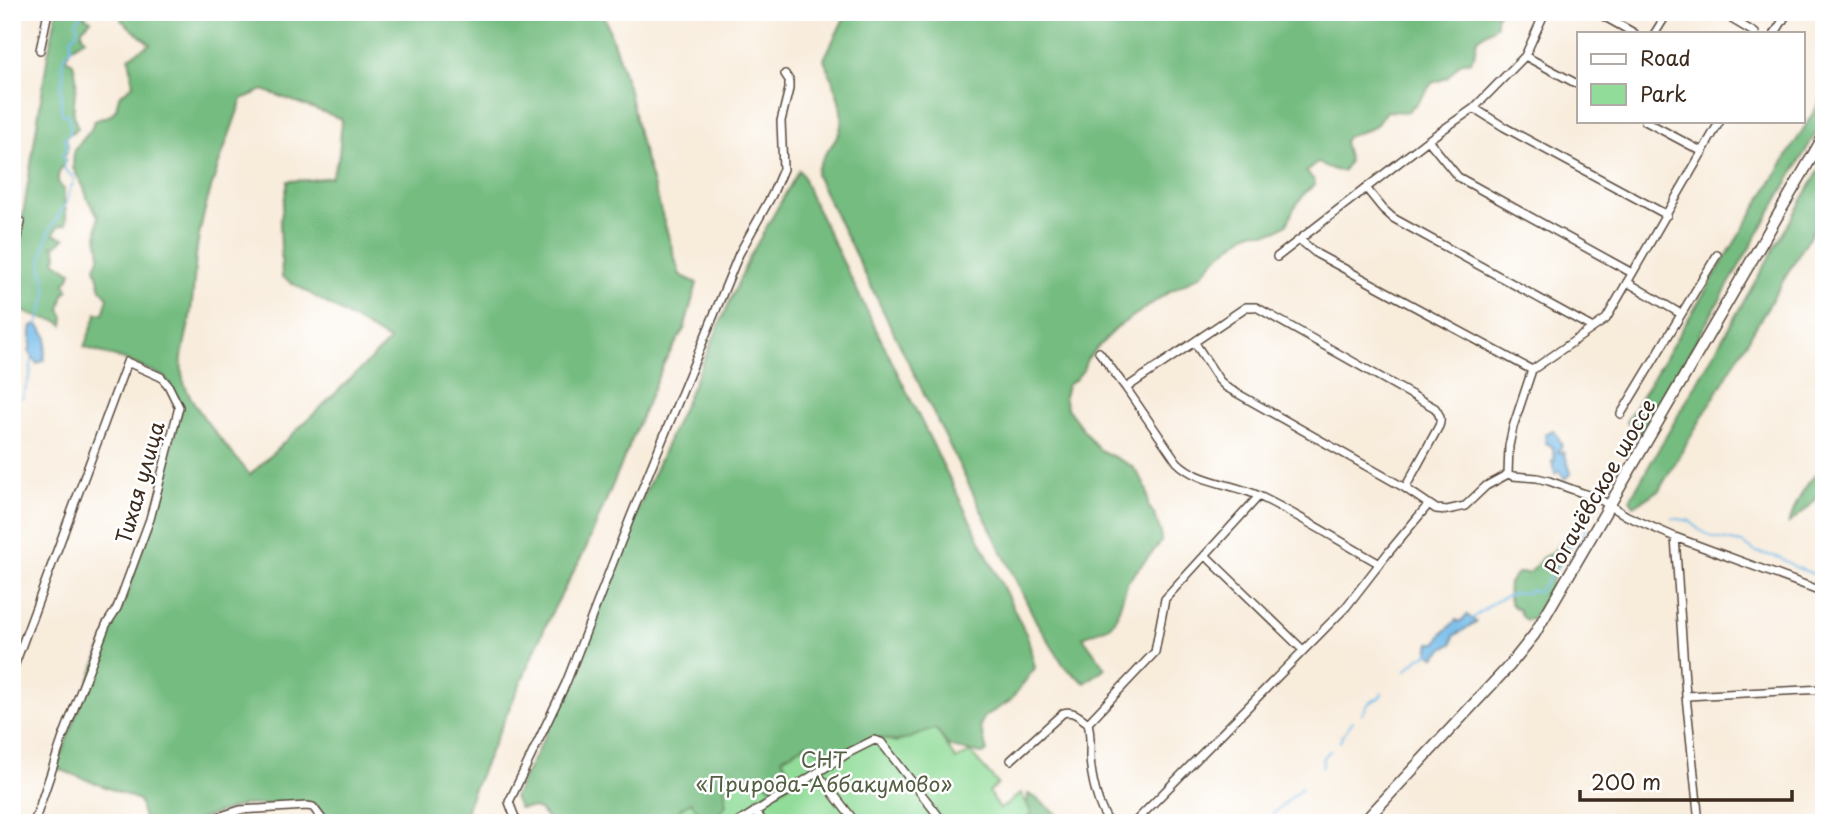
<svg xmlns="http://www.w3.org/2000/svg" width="1836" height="835" viewBox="0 0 1836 835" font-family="'Playpen Sans',sans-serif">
  <rect width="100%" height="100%" fill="#fff"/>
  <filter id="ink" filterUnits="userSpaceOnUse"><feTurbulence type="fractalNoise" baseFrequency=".0143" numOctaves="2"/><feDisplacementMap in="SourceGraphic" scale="14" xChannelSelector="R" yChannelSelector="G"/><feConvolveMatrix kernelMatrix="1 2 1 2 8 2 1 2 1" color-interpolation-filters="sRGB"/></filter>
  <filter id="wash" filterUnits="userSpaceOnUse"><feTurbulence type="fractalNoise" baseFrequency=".00686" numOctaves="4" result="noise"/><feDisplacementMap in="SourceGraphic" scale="28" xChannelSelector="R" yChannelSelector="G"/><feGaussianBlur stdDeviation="1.57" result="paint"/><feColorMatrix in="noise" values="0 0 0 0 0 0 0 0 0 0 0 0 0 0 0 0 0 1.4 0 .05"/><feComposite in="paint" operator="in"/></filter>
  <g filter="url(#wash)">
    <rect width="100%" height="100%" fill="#f8ecdb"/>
    <path fill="#90dc98" stroke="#66835b" stroke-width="2" d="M838 700 861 733 896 742 935 727 956 760 970 752 998 784 989 792 1000 809 1021 793 1032 814 1022 823H650Z"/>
    <path fill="#74bc80" stroke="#58734f" stroke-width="2" fill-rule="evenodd" d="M57 12H87L84 16 91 20 82 29V35L85 39 71 48 65 59 73 63C75 70 77 79 76 87 74 101 71 115 78 128L66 137 68 146 66 154 63 156 66 160C59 170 53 182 64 189 62 202 68 211 66 224L57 227 54 235 64 238 57 245 52 246 55 248 57 255 55 261 71 272 69 278 65 283 68 290 64 294 60 310 64 317 63 325 58 321 38 317 12 307V286L48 54Z
      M124 12H603L628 86 639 137 680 275 697 283 684 329 664 363 586 548 550 616 472 793 463 823H324L314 804 243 805 187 823H145L139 800 56 768 110 626 122 608 153 519 182 407 165 377 128 361 84 347 97 313 103 314 108 298 101 289 95 267 100 255 97 235 98 216 88 200 84 188 73 168 74 150 91 130 94 121 111 115 116 109 119 96 133 85 129 57 150 44 121 20ZM263 90 342 119 339 156 331 177 309 180 288 181 280 222 282 277 390 341 250 475C232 452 189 406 183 379 178 358 187 338 190 317 194 294 194 270 197 247 205 196 225 148 242 99Z
      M847 12H1499L1496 18V26L1477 39 1474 56 1470 62H1461L1447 78 1432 83 1419 101 1407 112 1386 111 1377 124 1370 129 1347 136 1344 142 1349 161 1343 171C1333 172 1326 165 1317 163L1306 172 1314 180V185L1305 193 1293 210 1288 223 1276 231 1265 233 1256 231 1247 234 1217 257 1201 275 1169 292 1116 328 1087 359 1083 370 1076 379 1067 385 1064 397 1067 408 1091 440 1100 450 1132 466 1142 480 1147 491 1148 505 1155 516 1161 533V542L1128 581 1115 621 1108 627 1083 637 1105 668 1085 683 1065 667 1037 623 816 175C818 160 830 150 837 137 850 116 832 81 824 59Z
      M1824 95V119L1643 433 1626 422Z
      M1824 162V212L1659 490 1634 506 1630 499Z
      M799 170 803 176 810 195 1028 638 1035 668 1010 701 984 717 980 726 987 751 983 754C977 754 971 751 965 750 947 747 948 747 938 731L934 729 904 740 895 741 875 737 866 740 832 759 807 744 782 758 794 782 778 792 755 776 724 784 726 805 710 823H706L691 802 681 808 671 823H551C540 809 537 806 519 808L514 797 532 762 569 687 634 518 749 258Z
      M1824 468C1824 473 1825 480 1824 485 1819 501 1801 514 1789 523 1795 505 1807 478 1824 468Z
      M1582 513 1584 518V524L1579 528 1566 554 1558 563 1550 588 1538 610 1532 619 1526 620 1521 616 1519 610C1507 605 1508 595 1509 583L1517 573H1530L1542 558 1552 553 1564 539Z
      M1028 794 1036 798 1056 813 1053 823H1022L1032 814 1027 804Z"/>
    <path fill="#71bae9" stroke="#567284" stroke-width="2" d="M38 325 47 336 44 360 37 364 29 351C33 342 29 335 32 326Z
      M1553 430 1557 435 1562 446 1558 452H1564L1571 473 1565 479 1559 471 1555 474 1552 461 1555 460 1552 446 1546 443 1545 434Z
      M1467 615 1476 622 1454 636 1452 644 1445 647 1435 657 1428 653 1430 643H1437C1440 632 1450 628 1456 620L1458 622 1464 619Z"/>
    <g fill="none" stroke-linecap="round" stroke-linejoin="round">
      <path stroke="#71bae9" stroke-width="2" d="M37 327 47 294 41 261 49 230 66 204 70 189 74 182V178L65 170 63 164 66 160 62 156C68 151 68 143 65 138L70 134C69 127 72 120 67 114L63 115 61 111V87L64 74 62 64 66 53 71 49V38L76 34 78 28 76 22 83 12
        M22 398 30 376 32 359
        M12 428 18 413
        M1672 518 1690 521 1698 529 1714 538 1742 543 1756 552 1781 558 1795 567 1824 578
        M1472 619C1487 607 1508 589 1528 593L1530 590 1538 592 1561 563 1565 550 1581 539 1586 529V521
        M1406 670 1419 658 1429 653
        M1362 714 1369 703 1380 697 1382 693
        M1340 742 1342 736 1353 721
        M1322 767 1324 757 1330 751
        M1263 823 1302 788"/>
    </g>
  </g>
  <g filter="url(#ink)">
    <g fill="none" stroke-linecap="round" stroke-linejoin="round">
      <g stroke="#57473a" stroke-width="10">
        <path id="minor" d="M1596 12 1634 33
          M1720 12 1755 33
          M1655 33 1668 12
          M1775 33 1788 12
          M40 50 48 12
          M1525 56 1579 85
          M1474 108 1504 127 1667 215
          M1645 121 1703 152
          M1428 140 1458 177 1632 273
          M1366 188 1383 209 1393 218 1593 328
          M1300 240 1317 254 1532 370
          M1277 257 1428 140 1474 108 1525 56 1545 12
          M12 269 21 222
          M1627 282 1681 314
          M1195 343 1219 380 1226 387 1405 488 1436 509 1447 510 1465 506 1486 486 1508 474 1513 476 1537 478 1549 481 1599 499 1627 516 1675 537 1824 592
          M1099 352 1126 388 1177 462C1199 484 1234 483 1261 497 1302 517 1341 542 1380 564
          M1126 388 1246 307H1256L1435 408C1439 414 1442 418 1439 426L1405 488
          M1621 414 1717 255
          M1508 474 1509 446 1513 427 1532 370 1606 319 1720 121
          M1675 537 1686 696 1699 823
          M1205 555 1303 650
          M12 672 127 362 161 377 168 385 179 407 150 519 117 608 106 625 63 737 34 823
          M1686 696 1824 689
          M1011 760 1063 713C1073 710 1080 717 1088 723
          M817 773 856 823
          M755 811 764 823
          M199 823 240 810 307 806 313 807 325 823
          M517 823 509 802 566 683 631 516 739 254 772 195 783 169 781 121 789 89V80L785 74
          M737 823 850 752 874 740 881 742 944 823
          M1110 823C1098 810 1091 776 1090 757 1090 746 1091 735 1088 723L1155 652 1165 599 1259 496
          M1134 823 1346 607 1388 553 1428 505"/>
      </g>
      <g stroke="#57473a" stroke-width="13">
        <path id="major" d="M1363 823 1510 665 1534 635 1824 136"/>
      </g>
      <use href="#minor" stroke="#fff" stroke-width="7"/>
      <use href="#major" stroke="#fff" stroke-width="10"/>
    </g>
  </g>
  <g text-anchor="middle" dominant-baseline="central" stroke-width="5" stroke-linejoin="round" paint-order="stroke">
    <g font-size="21" fill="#3b2a1e" stroke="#fff">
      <text transform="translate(139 482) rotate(-74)">Тихая улица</text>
      <text transform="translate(1599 486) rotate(-60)">Рогачёвское шоссе</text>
    </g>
    <g font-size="21" fill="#545f43" stroke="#fff">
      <text x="824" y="759">СНТ<tspan x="824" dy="24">«Природа-Аббакумово»</tspan></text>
    </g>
  </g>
  <rect width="1836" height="835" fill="none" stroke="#fff" stroke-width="42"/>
  <rect x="1577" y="32" width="228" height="91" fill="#ffffff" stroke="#b1aaa5" stroke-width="2"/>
  <rect x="1591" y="54" width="35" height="10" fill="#ffffff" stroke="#b1aaa5" stroke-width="2"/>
  <text x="1640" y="66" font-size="21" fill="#3b2a1e">Road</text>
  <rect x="1591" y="84" width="35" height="21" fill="#90dc98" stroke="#b1aaa5" stroke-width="2"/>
  <text x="1640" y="102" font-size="21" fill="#3b2a1e">Park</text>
  <path d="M1580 790v10h212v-10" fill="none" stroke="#3b2a1e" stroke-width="3.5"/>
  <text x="1591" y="790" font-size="21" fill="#3b2a1e" stroke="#ffffff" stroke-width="5" paint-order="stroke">200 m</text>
</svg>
